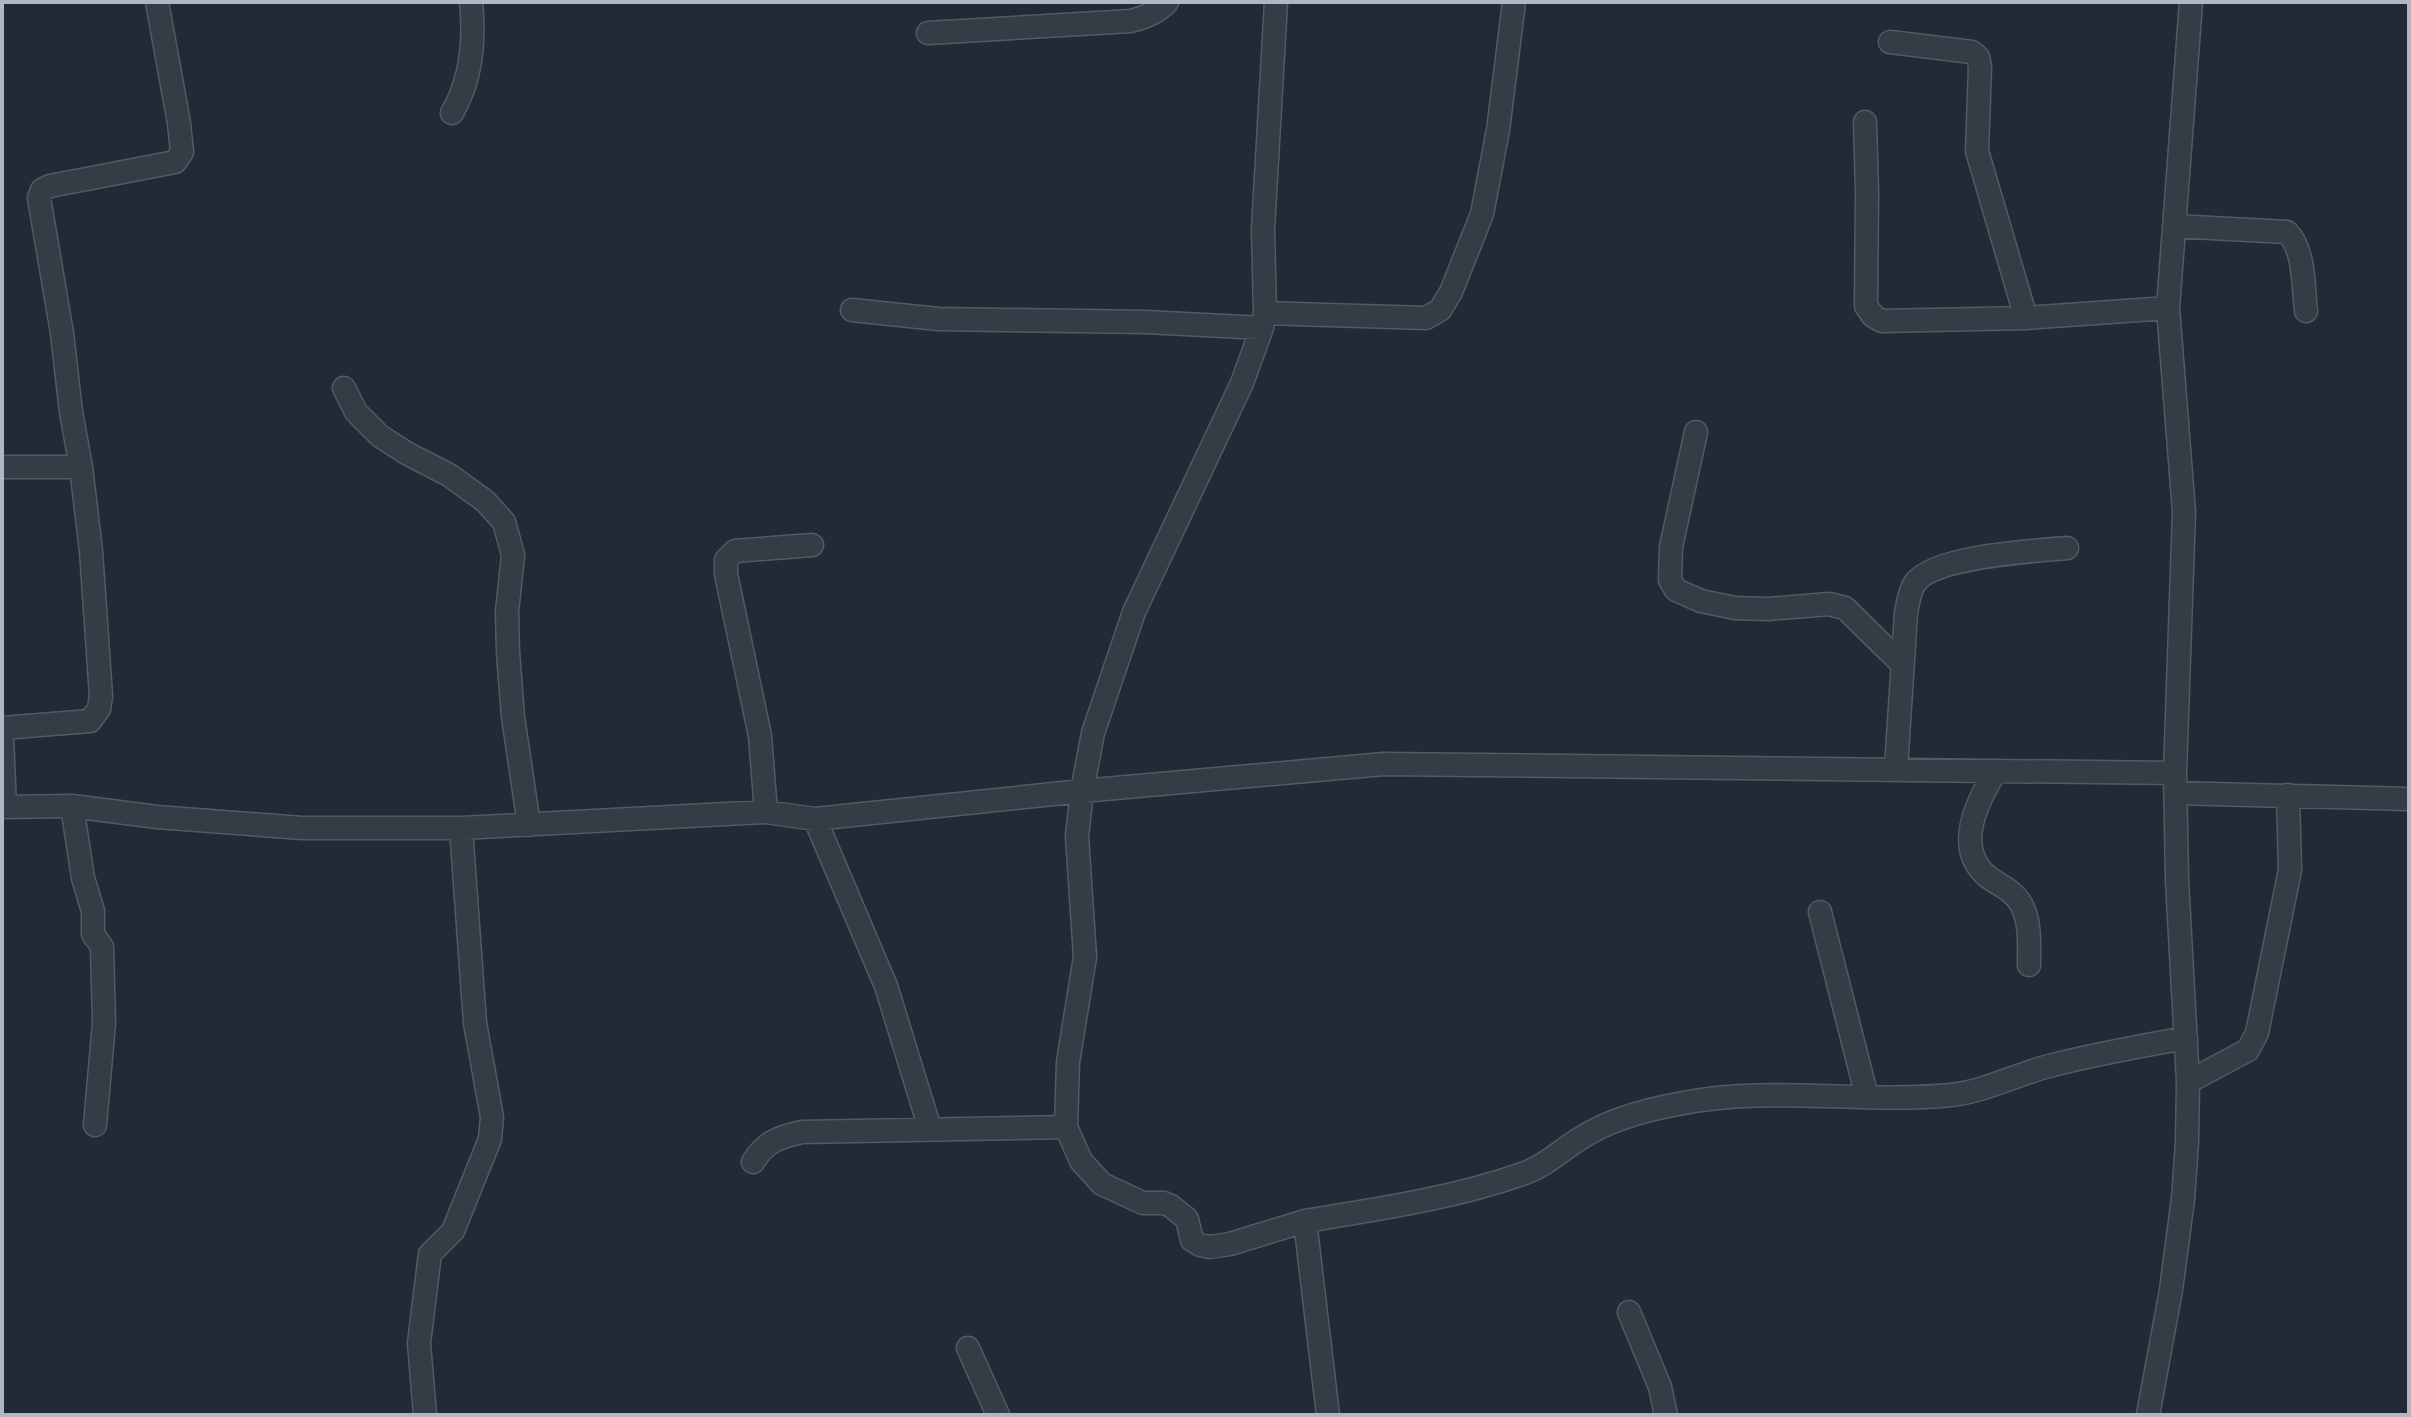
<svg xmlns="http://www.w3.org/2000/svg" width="2411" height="1417" viewBox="0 0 2411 1417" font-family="Signika,sans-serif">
  <rect width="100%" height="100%" fill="#212a35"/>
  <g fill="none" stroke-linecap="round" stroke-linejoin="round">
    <g stroke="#525a63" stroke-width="25">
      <path id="minor" d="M1276 2 1263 229 1265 313 1262 328 1242 383 1134 612 1093 733 1082 791 1077 836 1085 957 1068 1062 1066 1127 1081 1161 1102 1184 1143 1203H1164L1171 1206 1187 1219 1192 1240 1200 1245 1210 1247 1230 1244 1305 1221 1328 1415
        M928 33 1131 21C1145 17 1157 13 1167 2
        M1890 42 1972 52 1978 57 1980 67 1977 151 2026 318
        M452 113C471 80 475 40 471 2
        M1865 122 1867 192 1866 306 1873 316 1882 321 2026 318 2168 308
        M2174 226 2287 232C2305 250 2303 286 2306 311
        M852 310 938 319 1146 322 1262 328
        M1265 313 1426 318 1440 310 1451 292 1482 214 1498 130 1514 2
        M344 388 356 412 380 436 408 454 449 475 485 501 504 522 513 555 507 612 508 652 513 717 529 825
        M1696 432 1671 547 1670 580 1676 590 1701 601 1735 608 1768 609 1829 604 1845 608 1902 664
        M2 467H81
        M2 728 90 721 99 709 101 696 91 551 81 467 71 412 62 333 39 198 42 190 50 186 175 162 182 152 179 123 157 2
        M2 737 5 807
        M1896 769 1906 613C1908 603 1909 592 1915 583 1934 556 2034 551 2067 548
        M1996 771C1977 801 1953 848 1988 877 2000 886 2013 890 2021 904 2031 922 2029 945 2029 965
        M2176 793 2409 799
        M72 806 83 878 93 911V934L102 947 104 1023 95 1125
        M2 807 72 806 157 817 302 828H461L766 812 815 819 1082 791 1384 764 2175 773
        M766 812 760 736 726 574V560L735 551 812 545
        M815 819 886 986 930 1129
        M1820 912 1867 1097
        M2188 1082 2248 1050 2257 1033 2290 870 2288 795
        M753 1162C765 1142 779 1137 802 1132L1066 1127
        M1305 1221C1379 1209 1455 1198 1525 1173 1547 1165 1561 1150 1581 1138 1609 1120 1645 1110 1678 1104 1768 1085 1860 1104 1951 1095 1983 1092 2018 1074 2049 1066 2095 1054 2141 1046 2186 1038
        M1629 1312 1660 1387 1666 1415
        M968 1348 998 1415
        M425 1415 419 1343 430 1254 453 1231 490 1139 492 1117 475 1023 461 828
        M2148 1415 2171 1290 2183 1199 2187 1142 2188 1082 2177 880 2175 773 2184 512 2168 308 2191 2"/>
    </g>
    <use href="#minor" stroke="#343c46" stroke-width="22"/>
  </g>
  <rect width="2411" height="1417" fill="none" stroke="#aeb7c2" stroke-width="8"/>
</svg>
